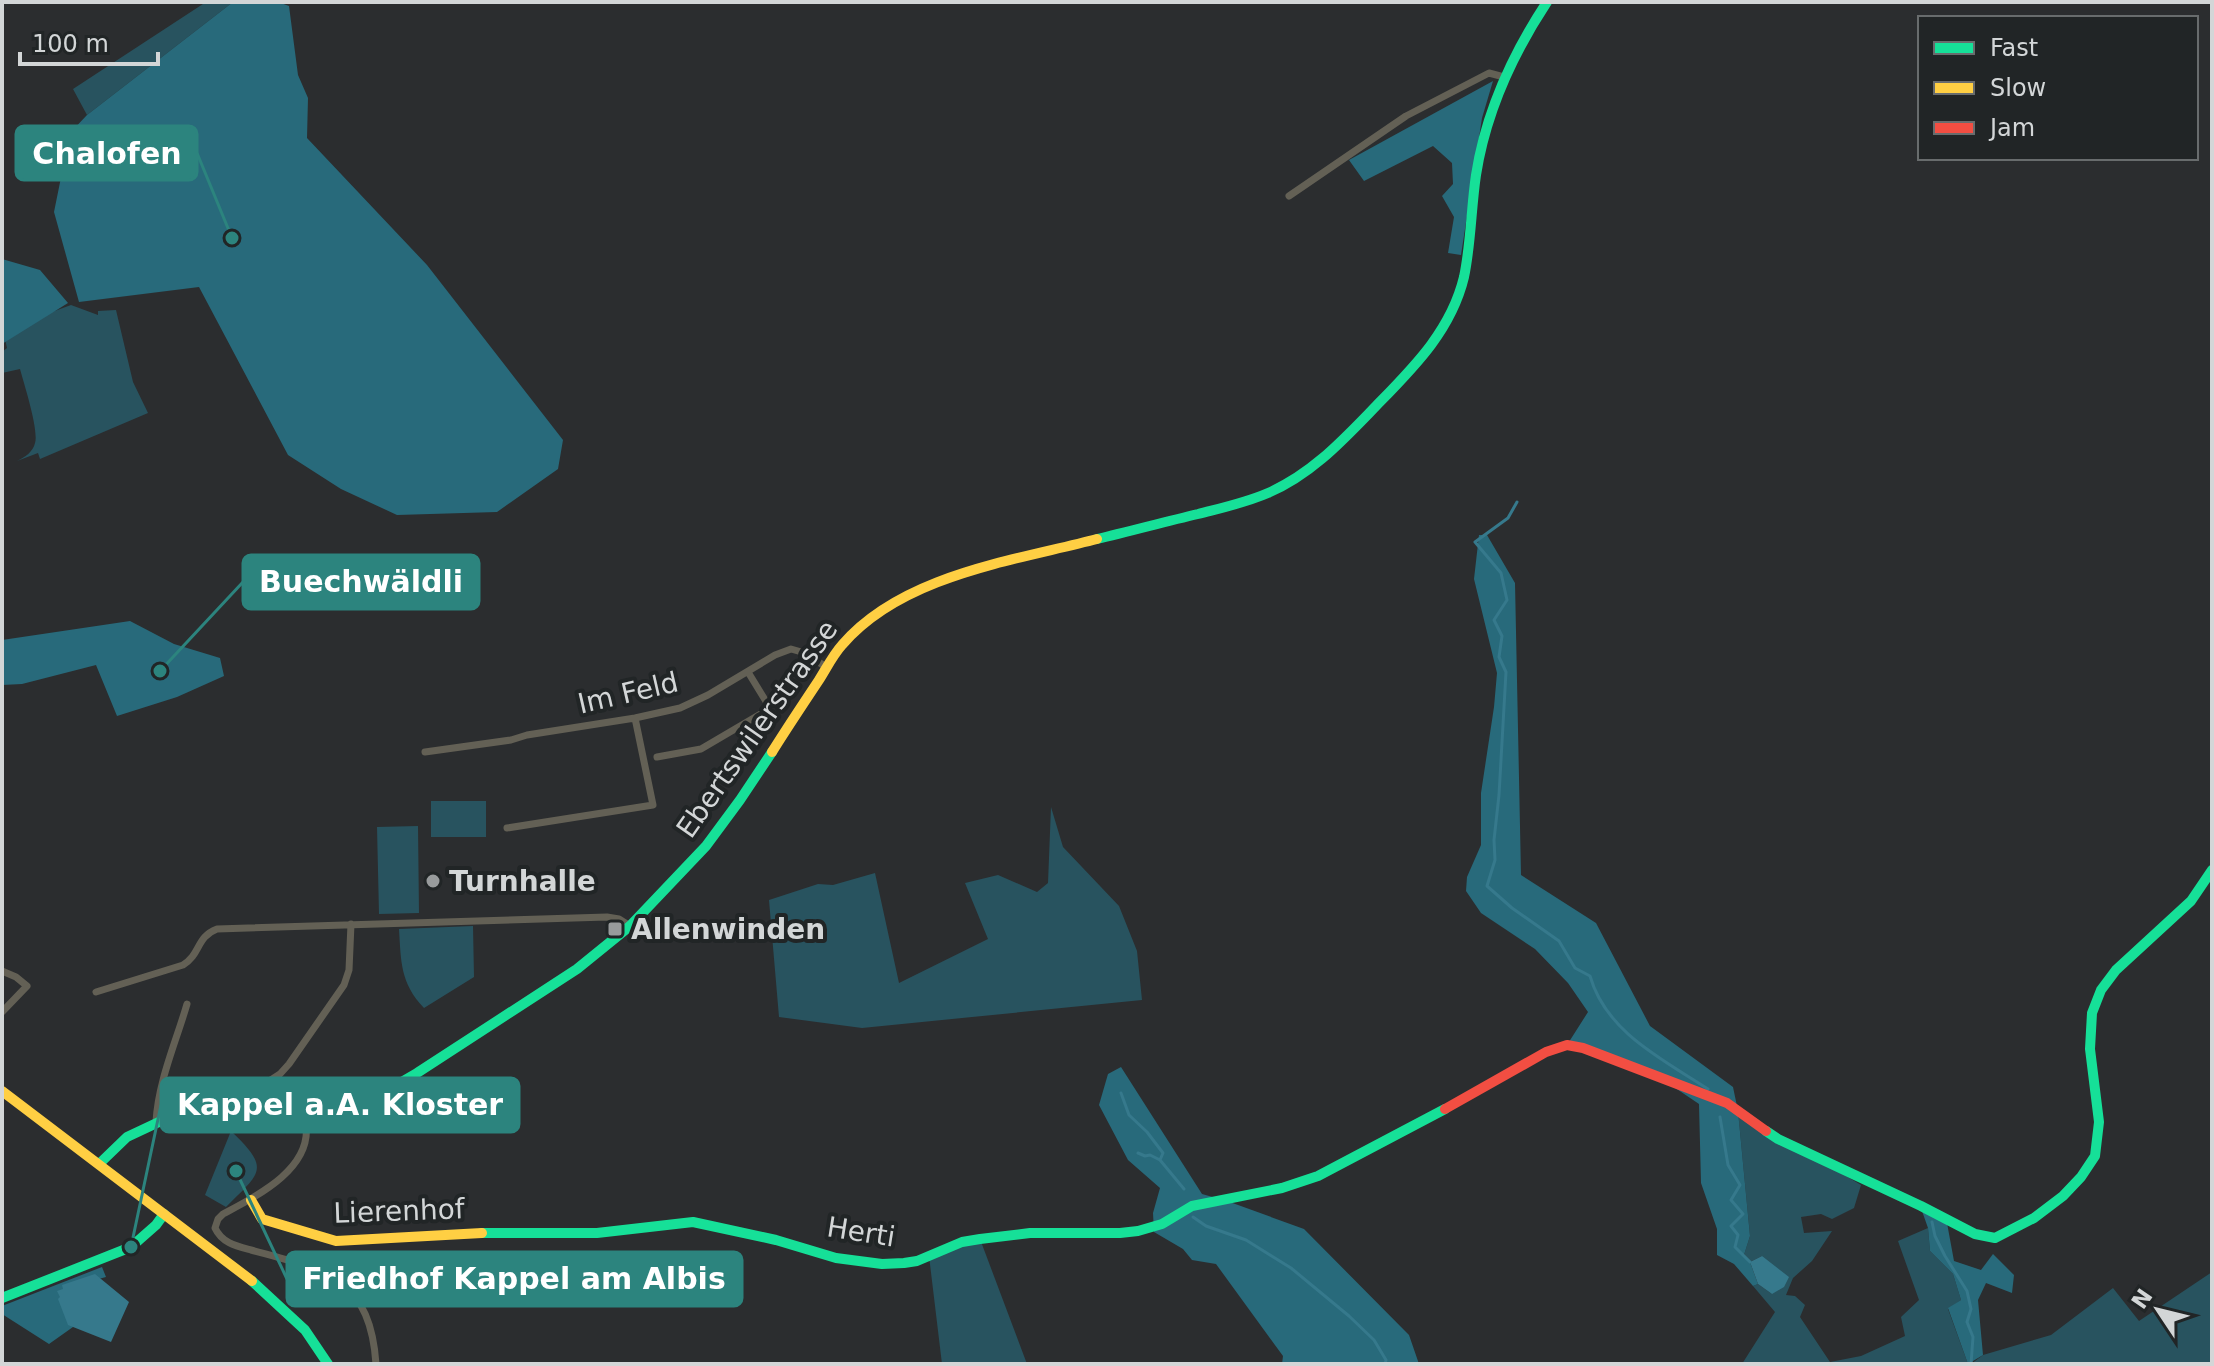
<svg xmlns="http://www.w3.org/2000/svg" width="2214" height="1366" viewBox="0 0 2214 1366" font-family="'DejaVu Sans',sans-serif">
  <rect width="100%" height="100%" fill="#2b2d2f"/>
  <path fill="#28535f" d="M206 2H233L87 115 73 89Z
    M71 305 98 315V311L116 310 133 382 148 413 40 459 38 453 17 461C25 457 33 452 35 443 39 430 24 384 20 369L2 373V352L7 348 3 330Z
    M431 801H486V837H431Z
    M1051 807 1063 847 1119 906 1137 951 1142 1000 862 1028 779 1017 769 900 818 884 833 885 875 873 899 983 988 939 965 883 998 875 1037 892 1048 883Z
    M418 826 419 913 379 914 377 827Z
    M473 926 474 977 424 1008C400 983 401 961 399 929Z
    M1738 1111 1861 1185 1854 1208 1832 1219 1821 1214 1801 1217 1804 1233 1832 1231 1812 1261 1793 1278 1786 1295 1795 1296 1805 1305 1800 1317 1830 1362 1861 1356 1905 1336 1901 1317 1919 1300 1898 1241 1928 1228 1930 1251 1953 1274 1961 1300 1948 1309 1968 1364H1742L1775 1312 1753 1286 1758 1284 1772 1294 1762 1256 1750 1262 1744 1255 1750 1236Z
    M231 1131C271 1169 261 1172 226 1207L205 1195Z
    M980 1239 1027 1364H942L929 1256Z
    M2212 1272V1364H1971L1983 1355 2051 1335 2113 1288 2139 1321Z"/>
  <path fill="#286a7b" d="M233 2H278L289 6 298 75 308 98 307 138 427 265 563 440 558 469 497 512 397 515 341 489 288 455 199 287 79 302 54 212 70 133 87 115Z
    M1493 81 1482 118 1461 255 1448 253 1454 217 1442 196 1453 184 1452 163 1433 146 1364 181 1349 160Z
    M2 259 40 270 68 303 2 344Z
    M1479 535H1487L1515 583 1521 875 1596 923 1650 1026 1733 1087 1738 1111 1750 1236 1744 1255 1750 1262 1758 1284 1753 1286 1734 1264 1717 1255V1229L1701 1183 1699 1104 1656 1075 1567 1045 1588 1012 1568 983 1535 949 1481 913 1466 891 1467 877 1481 845V793L1494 707 1497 673 1474 579Z
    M130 621 174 644 220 658 224 676 177 697 117 716 96 665 22 684 2 685V640Z
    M1121 1067 1202 1194 1227 1201 1304 1229 1409 1335 1419 1364H1282L1283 1356 1216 1264 1192 1260 1183 1249 1154 1232 1153 1213 1160 1188 1128 1160 1099 1105 1108 1074Z
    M1922 1211 1947 1223 1954 1261 1981 1270 1993 1254 2014 1275 2012 1293 1986 1283 1978 1300 1983 1355 1968 1364 1948 1308 1961 1300 1953 1274 1930 1251 1928 1228Z
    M102 1267 106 1277 65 1288 73 1327 49 1344 2 1314V1306Z"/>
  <path fill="#36798c" d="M1762 1256 1789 1277 1784 1287 1772 1294 1758 1284 1750 1262Z
    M95 1274 129 1302 111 1342 68 1325 58 1299 60 1297 57 1291 63 1289 62 1285Z"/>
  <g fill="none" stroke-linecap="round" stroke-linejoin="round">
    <path stroke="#36798c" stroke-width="3" d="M1517 502 1508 518 1475 542 1501 573 1507 600 1494 620 1502 636 1499 657 1506 672 1499 795 1494 840 1495 860 1487 886 1512 908 1559 941 1575 968 1590 976C1606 1032 1662 1059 1708 1089
      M1121 1093 1129 1115 1147 1132 1163 1153 1160 1160 1184 1189
      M1720 1117 1728 1165 1740 1185 1731 1200 1743 1214 1731 1226 1738 1235 1735 1247 1750 1262
      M1138 1153 1145 1156 1150 1155 1160 1160
      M1193 1217 1206 1226 1246 1240 1291 1268 1349 1316 1374 1340 1386 1360 1385 1364
      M1932 1222 1935 1236 1945 1256 1967 1291 1971 1309 1967 1322 1973 1337 1971 1364"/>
    <path stroke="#636055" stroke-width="7" d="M1289 196 1406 116 1489 73 1504 77
      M425 752 511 740 527 735 635 718 680 708 708 695 775 655 791 649 805 653 826 667
      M657 757 701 749 764 712 767 708V703L748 672
      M507 828 653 805 635 718
      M2 971 16 977 27 986 2 1012
      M96 992 183 965C201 954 196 937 217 929L607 917 619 919 630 926
      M242 1120 244 1102 246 1096 280 1074 289 1064 344 985 349 970 351 924
      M156 1122C158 1082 176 1042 187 1004
      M306 1124C312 1169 257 1196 223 1214L218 1219 215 1228C222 1243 236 1246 251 1250 324 1270 370 1276 376 1364"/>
    <path stroke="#16e098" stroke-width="10" d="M1097 539C1131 531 1164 522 1198 514 1221 508 1245 503 1268 493 1312 474 1343 440 1376 406 1413 368 1451 331 1464 277 1471 244 1471 209 1476 175 1486 111 1512 55 1547 2
      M1766 1131 1778 1139 1921 1206 1975 1234 1995 1238 2034 1218 2063 1196 2081 1177 2095 1156 2099 1122 2090 1049 2092 1013 2101 990 2116 970 2191 901 2212 870
      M99 1164 127 1137 161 1121 187 1117 306 1124 350 1112 417 1073 577 969 630 926 706 846 740 800 772 752
      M482 1233H597L693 1222 776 1240 836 1258 882 1264 904 1263 917 1261 962 1242 980 1239 1030 1233H1120L1138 1231 1162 1224 1192 1206 1282 1188 1318 1176 1445 1109
      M252 1281 305 1330 328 1364
      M2 1298 131 1247 156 1225 164 1214"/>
    <path stroke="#ffcf43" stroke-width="10" d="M772 752C787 728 803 704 819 680 826 669 833 655 842 645 902 575 1013 561 1097 539
      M2 1091 252 1281
      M251 1200 262 1219 336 1241 482 1233"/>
    <path stroke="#f24e42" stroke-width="10" d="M1445 1109 1546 1052 1567 1045 1583 1048 1727 1103 1766 1131"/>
  </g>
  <g fill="#989b9c" stroke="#212526" stroke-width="3">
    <circle cx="433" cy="881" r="8"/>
    <rect x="607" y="921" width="16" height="16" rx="4"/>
  </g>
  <g text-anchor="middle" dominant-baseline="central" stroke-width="8" stroke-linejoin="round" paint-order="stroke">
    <g font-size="28" fill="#d3d6d7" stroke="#212526">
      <text transform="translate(628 693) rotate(-13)">Im Feld</text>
      <text transform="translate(757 729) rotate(-55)">Ebertswilerstrasse</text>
      <text transform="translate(399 1211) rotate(-2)">Lierenhof</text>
      <text transform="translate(861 1232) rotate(9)">Herti</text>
    </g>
    <g font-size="28" font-weight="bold" fill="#d3d6d7" stroke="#212526" text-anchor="start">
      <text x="449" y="881">Turnhalle</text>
      <text x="631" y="929">Allenwinden</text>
    </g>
  </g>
  <path fill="none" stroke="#2c847e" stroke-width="3" d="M232 238L197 153M160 671L243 582M131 1247L161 1105M236 1171L287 1279"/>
  <g fill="#2c847e" stroke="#212526" stroke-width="3">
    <circle cx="232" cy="238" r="8"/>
    <circle cx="160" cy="671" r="8"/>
    <circle cx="131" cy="1247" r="8"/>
    <circle cx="236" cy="1171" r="8"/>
  </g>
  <g fill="#2c847e" stroke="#2c847e" stroke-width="3">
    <rect x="16" y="126" width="181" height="54" rx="8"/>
    <rect x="243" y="555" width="236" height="54" rx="8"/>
    <rect x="161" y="1078" width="358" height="54" rx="8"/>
    <rect x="287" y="1252" width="455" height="54" rx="8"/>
  </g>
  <g font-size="30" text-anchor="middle" font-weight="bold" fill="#fff">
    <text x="107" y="164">Chalofen</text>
    <text x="361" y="592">Buechwäldli</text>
    <text x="340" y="1115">Kappel a.A. Kloster</text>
    <text x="514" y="1289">Friedhof Kappel am Albis</text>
  </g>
  <rect width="2214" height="1366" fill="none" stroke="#d3d6d7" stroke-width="8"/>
  <rect x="1918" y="16" width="280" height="144" fill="#212526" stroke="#686c6d" stroke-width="2"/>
  <rect x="1934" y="42" width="40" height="12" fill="#16e098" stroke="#686c6d" stroke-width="2"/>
  <text x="1990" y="56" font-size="24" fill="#d3d6d7">Fast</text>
  <rect x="1934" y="82" width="40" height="12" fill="#ffcf43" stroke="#686c6d" stroke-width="2"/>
  <text x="1990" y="96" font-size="24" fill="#d3d6d7">Slow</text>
  <rect x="1934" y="122" width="40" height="12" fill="#f24e42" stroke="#686c6d" stroke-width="2"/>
  <text x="1990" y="136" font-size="24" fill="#d3d6d7">Jam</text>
  <g transform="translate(2158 1310) rotate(305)" stroke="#212526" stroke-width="6" paint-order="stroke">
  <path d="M0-6L14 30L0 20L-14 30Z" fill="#d3d6d7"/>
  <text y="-12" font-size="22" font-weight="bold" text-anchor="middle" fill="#d3d6d7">N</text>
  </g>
  <path d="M20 52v12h138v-12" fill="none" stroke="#d3d6d7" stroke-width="4"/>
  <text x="32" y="52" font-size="24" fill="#d3d6d7" stroke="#212526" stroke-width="6" paint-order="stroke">100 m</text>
</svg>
